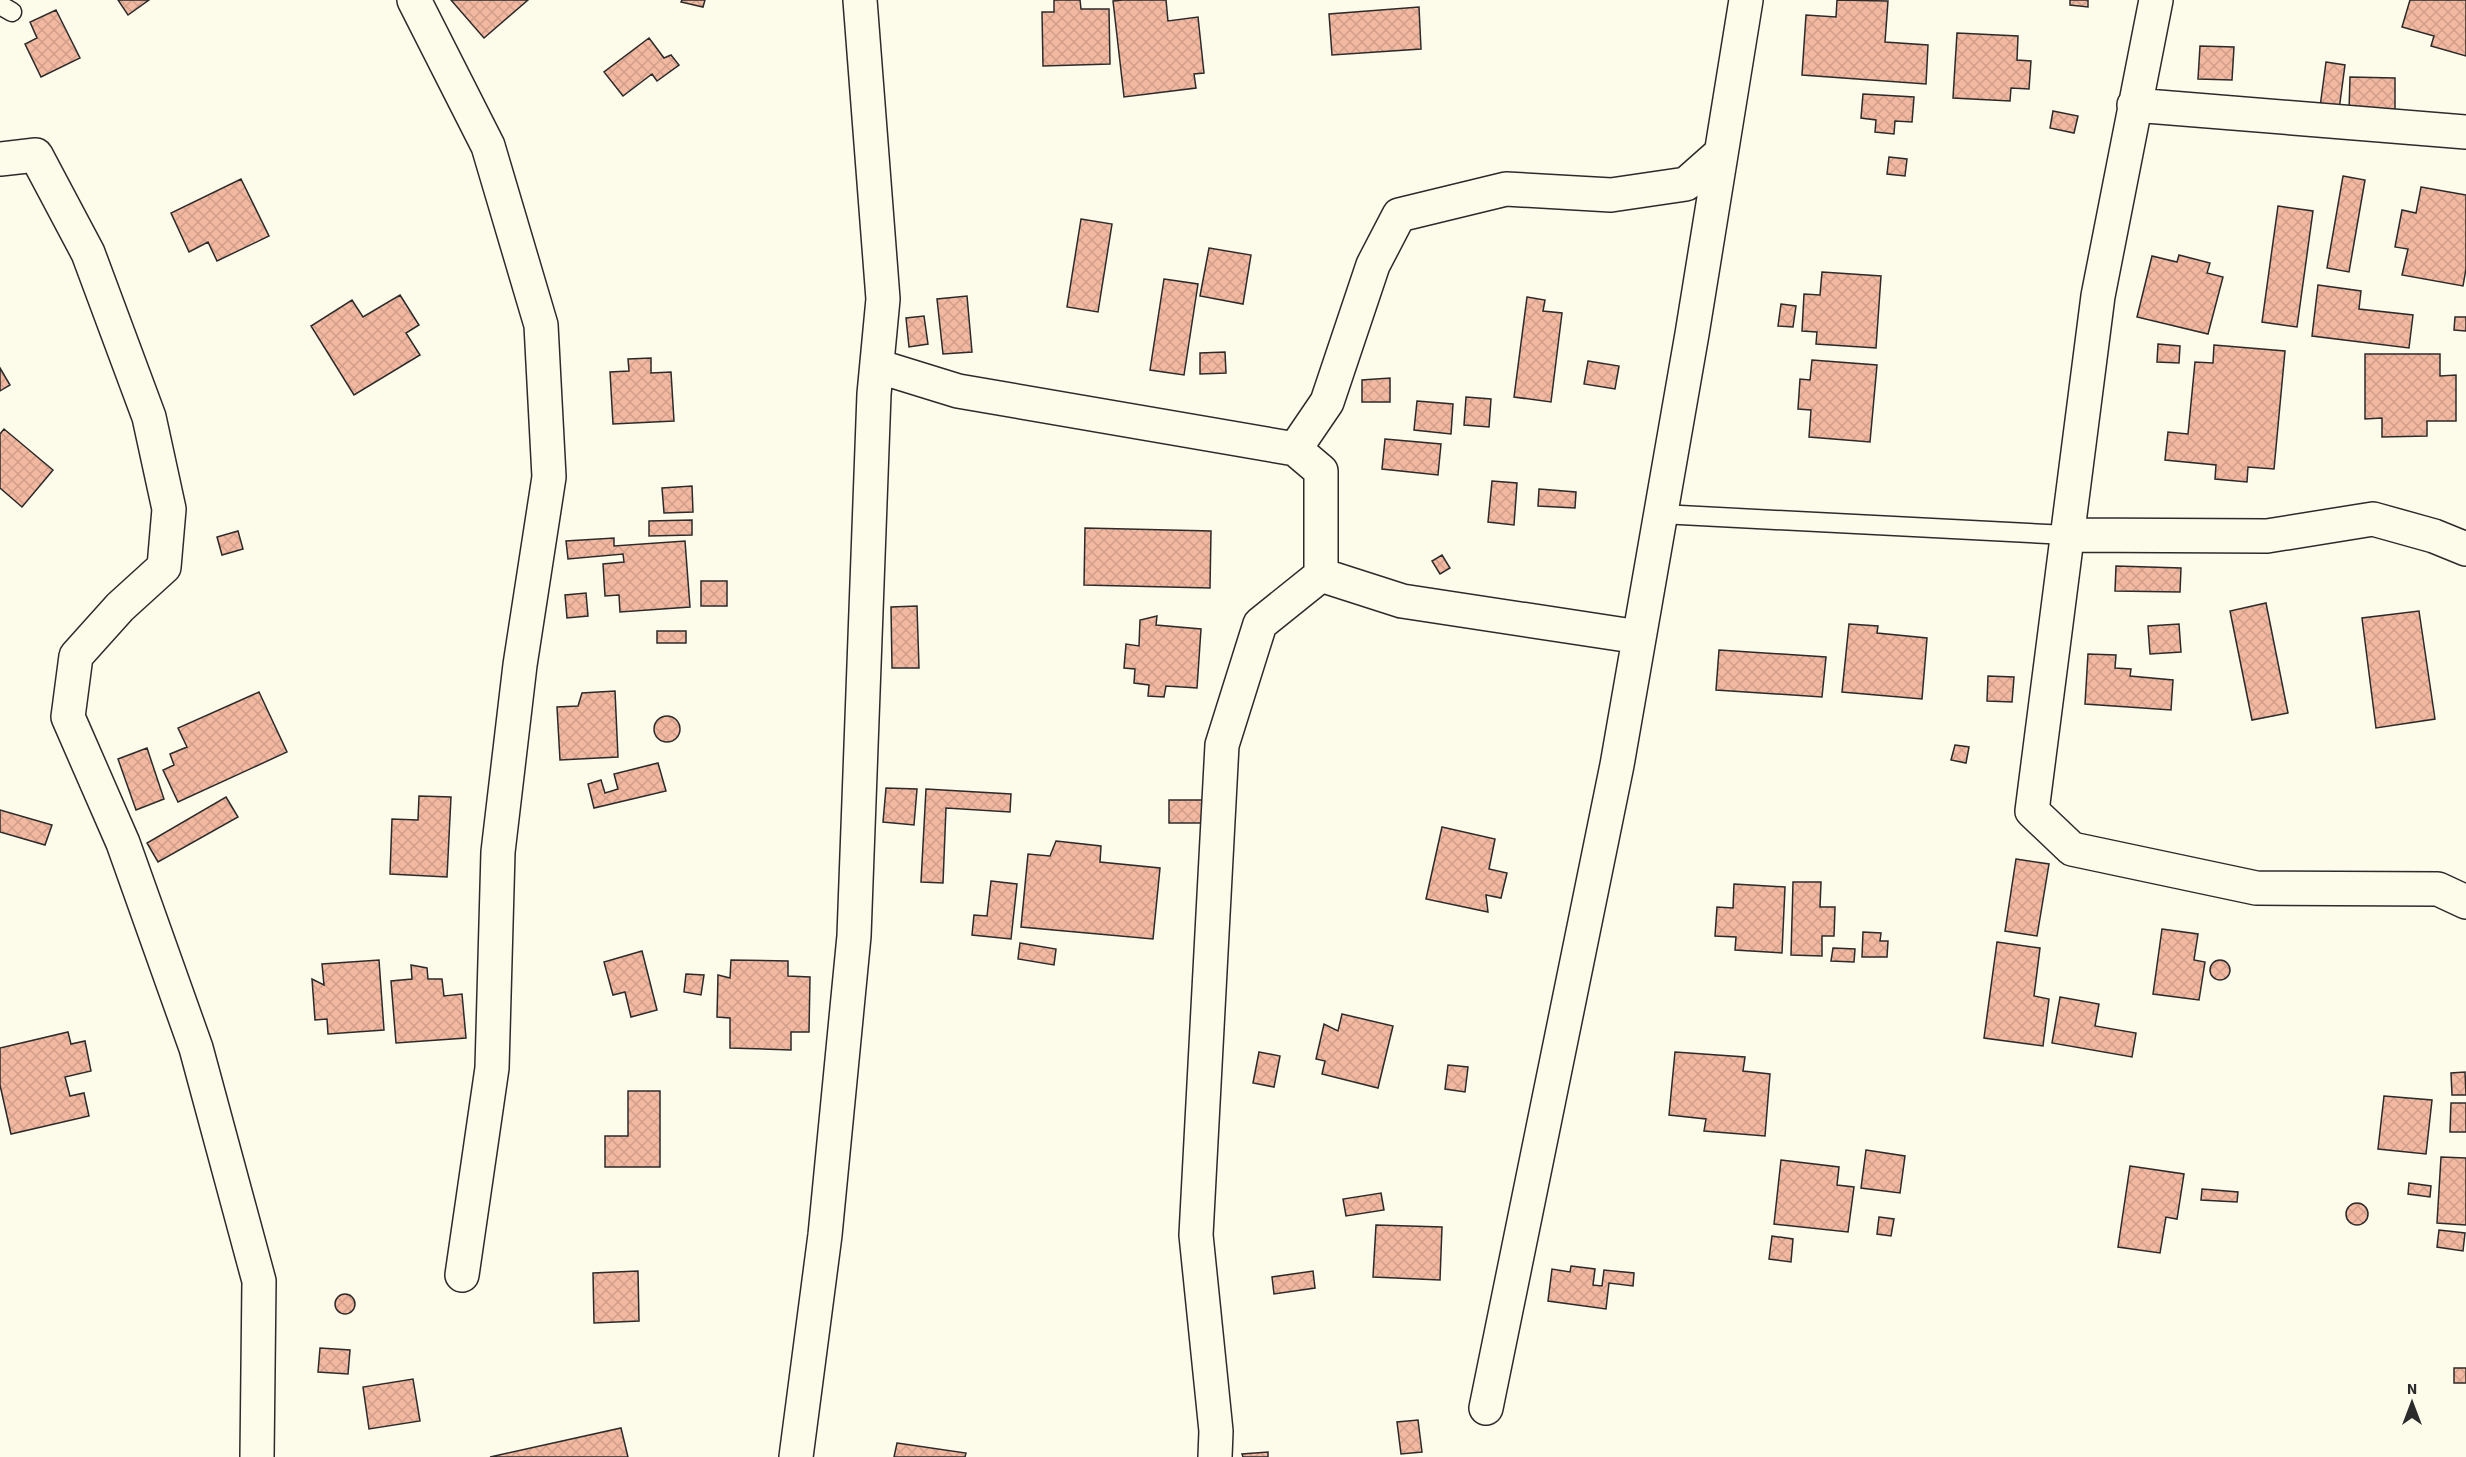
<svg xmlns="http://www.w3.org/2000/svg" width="2466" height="1457" viewBox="0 0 2466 1457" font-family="'Source Sans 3',sans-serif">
  <defs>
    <pattern id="building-cross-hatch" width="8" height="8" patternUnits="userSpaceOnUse" patternTransform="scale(1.5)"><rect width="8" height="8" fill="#f2b8a0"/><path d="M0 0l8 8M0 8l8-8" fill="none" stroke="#d09e8a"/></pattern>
  </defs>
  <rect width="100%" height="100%" fill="#fdfbea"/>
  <path fill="url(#building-cross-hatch)" stroke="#2b2b2b" stroke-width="1.5" d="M118 0H149L128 15Z
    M451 0H528L484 38Z
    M682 0H705L703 7 681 2Z
    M1054 0H1080L1081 9H1109L1110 64 1043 66 1042 12H1054Z
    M1123 0H1166L1168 21 1198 17 1204 73 1194 74 1196 88 1124 97 1113 1Z
    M1837 0 1888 1 1885 42 1928 45 1926 84 1802 75 1806 15 1836 17Z
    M2070 0H2088V7L2070 5Z
    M2410 0H2466V56L2431 46 2434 36 2402 27Z
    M1419 7 1421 49 1332 55 1329 14Z
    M56 10 80 58 41 77 25 44 37 38 30 22Z
    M1957 33 2018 36 2017 60 2031 61 2029 89 2011 88 2010 101 1953 98Z
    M649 38 664 58 671 55 679 65 657 81 652 74 623 96 604 72Z
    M2200 46 2234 47 2232 80 2198 79Z
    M2326 62 2345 65 2339 110 2320 107Z
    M2350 77 2395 78V112L2349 111Z
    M1863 94 1914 97 1912 122 1895 121 1894 134 1875 132 1876 120 1861 118Z
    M2053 111 2078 116 2074 133 2050 128Z
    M1889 157 1907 159 1905 176 1887 174Z
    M2343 176 2365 180 2349 272 2327 268Z
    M241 179 269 236 217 261 208 242 189 252 171 213Z
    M2421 187 2466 195V269L2463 286 2402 275 2408 249 2395 247 2402 210 2416 213Z
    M2278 206 2313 211 2297 327 2262 322Z
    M1081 219 1112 224 1098 312 1067 307Z
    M1209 248 1251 255 1243 304 1200 296Z
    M2179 255 2210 263 2207 273 2223 277 2208 334 2137 317 2152 256 2177 262Z
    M1822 272 1881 276 1876 348 1816 344 1817 332 1802 331 1804 294 1820 295Z
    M1164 279 1198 284 1184 375 1150 370Z
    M2318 285 2361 291 2359 309 2413 315 2409 348 2312 336Z
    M400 295 419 325 406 333 420 355 354 395 311 326 352 300 363 317Z
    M967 296 972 352 943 354 937 299Z
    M1527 297 1545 300 1543 311 1562 313 1551 402 1514 397Z
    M1781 304 1796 306 1793 327 1778 326Z
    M924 316 928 344 909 347 906 318Z
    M2455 317H2466V331L2454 330Z
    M2158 344 2180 346 2179 363 2157 362Z
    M2214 345 2285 351 2274 469 2248 467 2247 482 2215 479 2216 465 2165 460 2168 432 2188 434 2195 362 2213 363Z
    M1225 352 1226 373 1200 374V353Z
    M2365 354H2440V376L2456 375V421H2427V436L2382 437V418L2365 419Z
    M651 358V373L671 372 674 421 613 424 610 372 629 371 628 359Z
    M1812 360 1877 365 1870 442 1809 437 1811 410 1798 409 1800 379 1810 380Z
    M1588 361 1619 366 1615 389 1584 384Z
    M0 368 10 385 0 391Z
    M1390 378V402H1362V380Z
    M1466 397 1491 399 1489 427 1464 425Z
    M1417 401 1453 404 1451 434 1414 430Z
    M4 429 53 470 22 507 0 488V434Z
    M1385 439 1441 444 1438 475 1382 469Z
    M1492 481 1517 483 1514 525 1488 522Z
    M692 486 693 512 664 513 662 488Z
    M1539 489 1576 492 1575 508 1538 506Z
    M692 520V535L649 536V521Z
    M1085 528 1211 531 1210 588 1084 585Z
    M238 531 243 549 222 555 217 537Z
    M614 538V546L685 541 690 607 620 612 619 595 605 596 603 564 624 562 623 554 568 559 566 541Z
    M1442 555 1450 568 1440 574 1432 561Z
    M2116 566 2181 568 2180 592 2115 591Z
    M701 581H727V606H701Z
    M586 593 588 616 567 618 565 595Z
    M2266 603 2288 713 2252 720 2230 611Z
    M917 606 919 668H892L891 607Z
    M2419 611 2435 719 2376 728 2362 618Z
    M1157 616 1156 625 1201 629 1197 688 1166 686 1164 697 1148 696 1149 685 1134 683 1135 669 1124 668 1126 644 1139 646 1140 620Z
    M1849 624 1878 626 1877 633 1927 638 1922 699 1842 692Z
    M2179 624 2181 652 2150 654 2148 626Z
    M657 631H686V643H657Z
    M1719 650 1826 657 1822 697 1716 690Z
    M2088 654 2116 655 2115 668 2131 669 2130 676 2173 680 2171 710 2085 704Z
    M1988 676 2014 677 2012 702 1987 701Z
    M615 691 618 757 560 760 557 707 578 706 582 693Z
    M259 692 287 752 178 802 163 770 174 765 170 754 187 747 178 728Z
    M654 729a13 13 0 1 1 26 0a13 13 0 1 1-26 0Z
    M1955 745 1969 747 1966 763 1951 760Z
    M147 748 164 799 136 810 118 759Z
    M658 763 666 791 594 808 588 784 601 780 605 793 618 789 614 774Z
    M886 788 917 789 914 825 883 822Z
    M926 789 1011 794 1010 812 946 808 943 883 921 882Z
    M419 796 451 797 447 877 390 874 392 819 418 820Z
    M226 797 238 817 158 862 147 843Z
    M1169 800H1203V823H1169Z
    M0 810 52 825 45 845 0 832Z
    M1442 827 1495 839 1489 869 1507 873 1501 898 1486 895 1488 912 1426 899Z
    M1056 841 1101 846 1100 862 1160 868 1153 939 1021 927 1028 854 1050 856Z
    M2016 859 2049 864 2037 936 2005 931Z
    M991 881 1017 884 1011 939 972 935 974 915 987 916Z
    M1793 882H1821L1820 907H1835L1834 936H1822V956L1791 955Z
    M1734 884 1785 887 1782 953 1735 950 1736 937 1715 936 1717 907 1733 908Z
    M2162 929 2198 934 2194 960 2205 962 2199 1000 2153 994Z
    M1863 932 1881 933 1880 941H1888L1887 957H1862Z
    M1997 942 2040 948 2034 996 2049 999 2043 1046 1984 1038Z
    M1020 943 1056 949 1054 965 1018 959Z
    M1833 948 1855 949 1854 962 1831 961Z
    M642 951 657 1010 631 1017 625 992 613 995 604 962Z
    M2210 970a10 10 0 1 1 20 0a10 10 0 1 1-20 0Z
    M379 960 384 1030 328 1034 327 1019 315 1020 312 979 324 985 322 964Z
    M731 960 788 961V976L810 977 809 1032H791V1050L730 1048V1018L717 1017 718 975 730 978Z
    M411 965 427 968 428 979H442L444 996 462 994 466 1038 396 1043 391 981 412 979Z
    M686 974 704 975 701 995 684 992Z
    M2060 997 2099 1004 2095 1026 2136 1033 2132 1057 2052 1043Z
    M1342 1014 1393 1026 1378 1088 1322 1074 1325 1061 1316 1059 1324 1024 1338 1031Z
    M68 1032 71 1044 85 1041 91 1071 65 1077 70 1096 84 1093 89 1116 11 1134 0 1085V1048Z
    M1259 1052 1280 1056 1274 1087 1253 1083Z
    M1675 1052 1745 1057 1743 1071 1770 1074 1765 1136 1704 1131 1706 1119 1669 1115Z
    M1448 1065 1468 1067 1465 1092 1445 1089Z
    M2465 1072 2466 1095H2452L2451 1073Z
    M628 1091H660V1167H605V1136H628Z
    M2384 1096 2432 1100 2426 1154 2378 1149Z
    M2451 1103H2466V1132H2450Z
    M1866 1150 1905 1156 1900 1193 1861 1188Z
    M2441 1157 2466 1158V1225L2437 1223Z
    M1781 1160 1839 1167 1837 1185 1854 1187 1848 1232 1774 1224Z
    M2130 1166 2184 1174 2177 1219 2166 1217 2160 1253 2118 1247Z
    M2409 1183 2431 1186 2430 1197 2408 1194Z
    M2202 1189 2238 1192 2237 1202 2201 1200Z
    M1381 1193 1384 1210 1346 1216 1343 1199Z
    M2346 1214a11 11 0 1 1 22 0a11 11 0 1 1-22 0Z
    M1879 1217 1894 1219 1891 1236 1877 1234Z
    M1376 1225 1442 1227 1440 1280 1373 1277Z
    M2439 1230 2465 1233 2463 1251 2437 1247Z
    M1772 1236 1793 1239 1791 1262 1769 1259Z
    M1571 1266 1595 1269 1593 1285 1602 1286 1604 1270 1634 1273 1633 1286 1609 1283 1606 1309 1548 1301 1552 1269 1570 1272Z
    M638 1271 639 1321 594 1323 593 1273Z
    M1313 1271 1315 1288 1274 1294 1272 1277Z
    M335 1304a10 10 0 1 1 20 0a10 10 0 1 1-20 0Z
    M320 1348 350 1350 348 1374 318 1372Z
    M2454 1368H2466V1383H2454Z
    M413 1379 420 1421 369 1429 363 1387Z
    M1418 1420 1422 1452 1401 1454 1397 1422Z
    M621 1428 628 1457H490Z
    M897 1443 966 1453 965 1457H894Z
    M1268 1452V1457H1243L1242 1454Z"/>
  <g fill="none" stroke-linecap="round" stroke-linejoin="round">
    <g stroke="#2b2b2b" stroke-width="21">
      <path id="service" d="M0 5 12 12
        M1661 514 2067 535"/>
    </g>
    <g stroke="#2b2b2b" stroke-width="36">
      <path id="minor" d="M414 0 488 146 541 325 549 477 520 665 498 852 492 1068 462 1275
        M2156 0 2098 296 2032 811 2072 849 2256 888 2438 889 2466 902
        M2134 105 2466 132
        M0 159 36 155 88 253 149 417 169 509 164 567 120 607 76 656 68 717 123 843 196 1048 259 1281 257 1457
        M877 366 958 391 1295 449 1327 402 1373 265 1399 215 1506 189 1611 195 1686 184 1721 153
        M1295 449 1321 471V575
        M2067 535 2267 536 2373 519 2434 536 2466 549
        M1486 1408 1617 765 1692 334 1746 0
        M796 1457 825 1235 854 936 874 394 883 299 860 0
        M1215 1457 1216 1431 1196 1235 1222 745 1260 624 1321 575 1402 601 1639 637"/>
    </g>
    <use href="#service" stroke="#fdfbea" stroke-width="18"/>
    <use href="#minor" stroke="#fdfbea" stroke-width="33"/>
  </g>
  <g transform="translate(2412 1403)" stroke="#fdfbea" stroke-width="4.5" paint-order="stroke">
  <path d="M0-4.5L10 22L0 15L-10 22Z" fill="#2b2b2b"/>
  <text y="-9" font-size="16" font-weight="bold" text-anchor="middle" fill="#2b2b2b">N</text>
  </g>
</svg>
